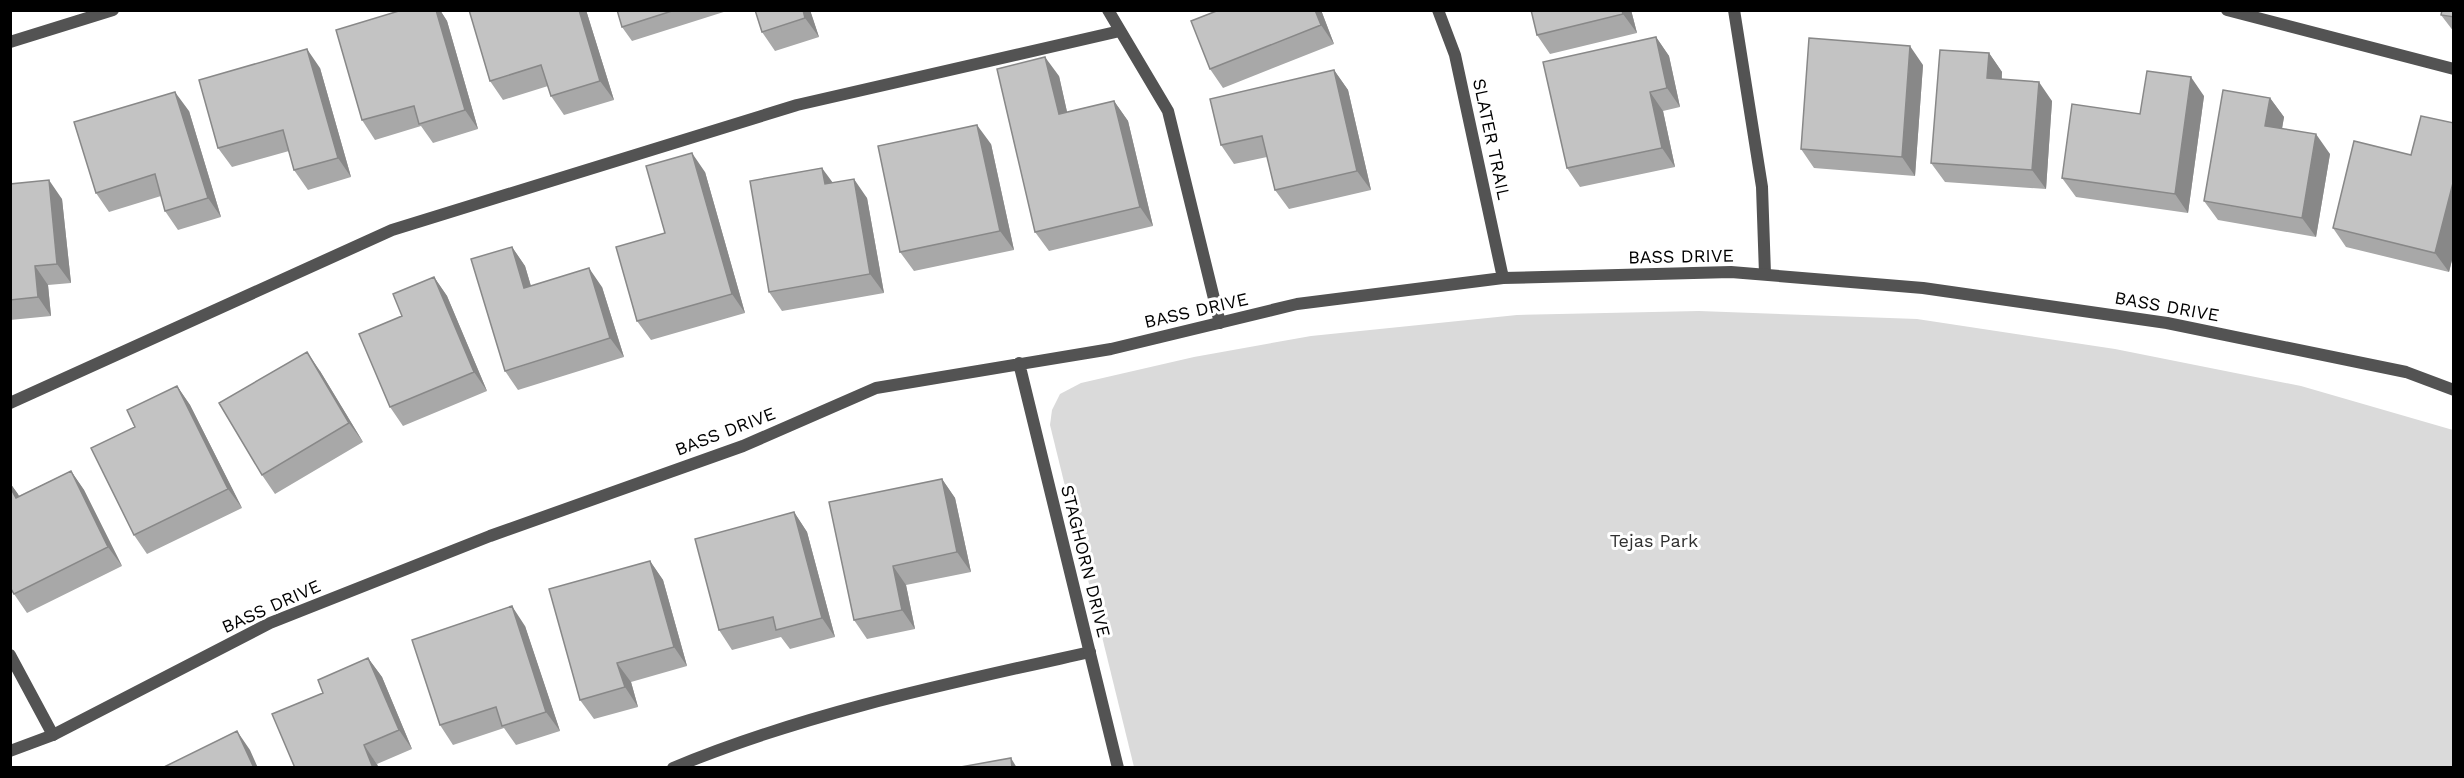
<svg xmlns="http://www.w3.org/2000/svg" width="2464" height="778" viewBox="0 0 2464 778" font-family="'Work Sans',sans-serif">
  <rect width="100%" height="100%" fill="#fff"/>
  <path fill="#dadada" d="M1699 311 1917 319 2115 349 2301 386 2453 430V767H1134L1050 425 1052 410 1060 394 1081 383 1194 357 1311 336 1517 315Z"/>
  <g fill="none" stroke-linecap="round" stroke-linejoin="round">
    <path stroke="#535353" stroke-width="12" d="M1108 10 1168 111 1220 323
      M1734 10 1762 187 1765 274
      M2227 10 2454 69
      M10 403 392 230 797 105 1120 31
      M10 655 53 735
      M673 768C805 713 950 683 1090 652"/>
    <path stroke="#535353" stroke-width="12" d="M1438 10 1455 55 1503 278
      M10 42 113 10
      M1019 363 1118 768
      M10 751 53 735 270 623 490 536 743 446 876 388 1111 349 1297 304 1503 278 1731 272 1923 288 2167 323 2406 372 2454 390"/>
  </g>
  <path fill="#a8a8a8" d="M402 10H440L447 21 478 129 433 143 421 126 375 140 362 120Z
    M586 10 614 100 564 115 551 96 548 86 503 100 490 81Z
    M617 10H730L632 41 622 27Z
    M755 10H810L819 37 775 51 762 32Z
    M1219 10H1321L1334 44 1223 88 1210 69Z
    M1531 10H1631L1637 33 1550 54 1537 35Z
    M2454 10V32L2441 15Z
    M1656 37 1669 56 1680 107 1663 111 1675 167 1580 187 1567 168Z
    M1989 53 2002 72V79L2052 101 2046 189 1945 182 1931 163Z
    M1923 65 1915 176 1814 168 1801 149Z
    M320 68 351 177 308 190 294 170 289 151 232 167 218 148Z
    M1334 70 1348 90 1371 190 1289 209 1275 190 1267 157 1234 164 1221 145Z
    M1059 76 1067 112 1114 101 1128 121 1153 226 1049 251 1035 232Z
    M2204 96 2188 213 2076 197 2062 178 2140 114Z
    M2270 98 2284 117 2282 129 2330 154 2316 237 2218 220 2204 201Z
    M189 111 221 217 178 230 165 211 161 196 109 212 96 193Z
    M2454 123V252L2449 272 2346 247 2333 228 2411 155Z
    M991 144 1014 250 914 271 900 252Z
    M705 172 745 313 651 340 637 321 665 233Z
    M833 183 867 198 884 293 782 311 769 292Z
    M10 184 62 199 71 283 48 285 51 316 10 320Z
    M512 247 525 266 531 286 602 287 624 357 518 390 505 371Z
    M434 277 447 296 487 391 403 426 390 407 402 316Z
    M320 371 363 442 275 494 262 475Z
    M177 386 190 405 242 508 147 554 134 535 135 427Z
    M71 471 84 490 122 566 27 613 14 594 10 587V483L19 496Z
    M942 479 955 498 971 572 906 585 915 629 867 639 854 620Z
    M794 512 807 532 835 637 790 649 781 637 732 650 719 630Z
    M650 561 663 580 687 666 631 682 638 707 594 719 580 700Z
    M525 626 560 731 516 745 504 728 453 745 440 725Z
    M368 658 382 677 412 749 377 764 323 693Z"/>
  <path fill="#888" d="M436 10H440L447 21 478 129 465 110Z
    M579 10H586L614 100 600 81Z
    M803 10H810L819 37 805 18Z
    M1315 10H1321L1334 44 1321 25Z
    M1622 10H1631L1637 33 1623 14Z
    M1656 37 1669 56 1680 107 1667 88Z
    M1910 46 1923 65 1915 176 1902 157Z
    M307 49 320 68 351 177 338 158Z
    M1989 53 2002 72 2000 97 1987 78Z
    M1045 57 1059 76 1072 134 1059 114Z
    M1334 70 1348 90 1371 190 1357 171Z
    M2191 77 2204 96 2188 213 2175 194Z
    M2039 82 2052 101 2046 189 2032 170Z
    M175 92 189 111 221 217 208 198Z
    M1650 92 1663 111 1675 167 1662 148Z
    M2270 98 2284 117 2279 145 2265 126Z
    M1114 101 1128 121 1153 226 1140 207Z
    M977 125 991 144 1014 250 1000 231Z
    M2316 134 2330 154 2316 237 2302 218Z
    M692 153 705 172 745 313 732 294Z
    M822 168 836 187 825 184Z
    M854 179 867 198 884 293 870 274Z
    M2454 179V252L2449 272 2435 253Z
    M49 180 62 199 71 283 57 264Z
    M512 247 525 266 537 307 524 288Z
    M35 266 48 285 51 316 38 297Z
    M589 268 602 287 624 357 610 338Z
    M434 277 447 296 487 391 474 372Z
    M307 352 320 371 363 442 349 423Z
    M177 386 190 405 242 508 228 489Z
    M71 471 84 490 122 566 108 547Z
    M942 479 955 498 971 572 957 552Z
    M10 483 18 494 29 517 16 498 10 487Z
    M794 512 807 532 835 637 822 618Z
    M650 561 663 580 687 666 674 647Z
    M893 566 906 585 915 629 902 610Z
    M512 606 525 626 560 731 546 712Z
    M368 658 382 677 412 749 399 730Z
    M617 663 631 682 638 707 625 687Z
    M237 731 250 750 258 768H254Z
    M364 745 377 764 379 768H373Z
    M1011 758 1017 768H1012Z"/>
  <path fill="#c3c3c3" stroke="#888" stroke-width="1.5" d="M402 10H436L465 110 419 124 414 106 362 120 336 30Z
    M469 10H579L600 81 551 96 541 65 490 81Z
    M617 10H675L622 27Z
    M755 10H803L805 18 762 32Z
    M1219 10H1315L1321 25 1210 69 1191 21Z
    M1531 10H1622L1623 14 1537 35Z
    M2442 10H2454V17L2441 15Z
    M1656 37 1667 88 1650 92 1662 148 1567 168 1543 62Z
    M1809 38 1910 46 1902 157 1801 149Z
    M307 49 338 158 294 170 283 130 218 148 199 80Z
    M1940 50 1989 53 1987 78 2039 82 2032 170 1931 163Z
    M1045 57 1059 114 1114 101 1140 207 1035 232 997 69Z
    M1334 70 1357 171 1275 190 1262 136 1221 145 1210 99Z
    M2147 71 2191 77 2175 194 2062 178 2072 104 2140 114Z
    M2223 90 2270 98 2265 126 2316 134 2302 218 2204 201Z
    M175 92 208 198 165 211 155 174 96 193 74 122Z
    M2421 116 2454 123V179L2435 253 2333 228 2354 141 2411 155Z
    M977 125 1000 231 900 252 878 146Z
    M692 153 732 294 637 321 616 247 665 233 646 166Z
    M822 168 825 184 854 179 870 274 769 292 750 181Z
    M49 180 57 264 35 266 38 297 10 300V184Z
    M512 247 524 288 589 268 610 338 505 371 471 259Z
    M434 277 474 372 390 407 359 334 402 316 393 294Z
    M307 352 349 423 262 475 219 403Z
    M177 386 228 489 134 535 91 448 135 427 127 410Z
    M71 471 108 547 14 594 10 587V487L16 498Z
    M942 479 957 552 893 566 902 610 854 620 829 502Z
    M794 512 822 618 776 630 773 617 719 630 695 539Z
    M650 561 674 647 617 663 625 687 580 700 549 589Z
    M512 606 546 712 502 726 496 707 440 725 412 640Z
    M368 658 399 730 364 745 373 768H295L272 714 323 693 318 680Z
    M237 731 254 768H162Z
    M1011 758 1012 768H955Z"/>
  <g text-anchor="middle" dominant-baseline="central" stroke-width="6" stroke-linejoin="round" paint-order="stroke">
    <g font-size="18" fill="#000" stroke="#fff">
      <text transform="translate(1492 139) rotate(78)">SLATER TRAIL</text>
      <text transform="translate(1681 256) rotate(-1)">BASS DRIVE</text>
      <text transform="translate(2167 306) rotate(10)">BASS DRIVE</text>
      <text transform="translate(1196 310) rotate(-13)">BASS DRIVE</text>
      <text transform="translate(725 431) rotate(-21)">BASS DRIVE</text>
      <text transform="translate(1086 561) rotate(76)">STAGHORN DRIVE</text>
      <text transform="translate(271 606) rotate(-24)">BASS DRIVE</text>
    </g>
    <g font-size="18" fill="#313131" stroke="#fff">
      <text x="1654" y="540">Tejas Park</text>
    </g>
  </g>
  <rect width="2464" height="778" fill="none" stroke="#000000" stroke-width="24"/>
</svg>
